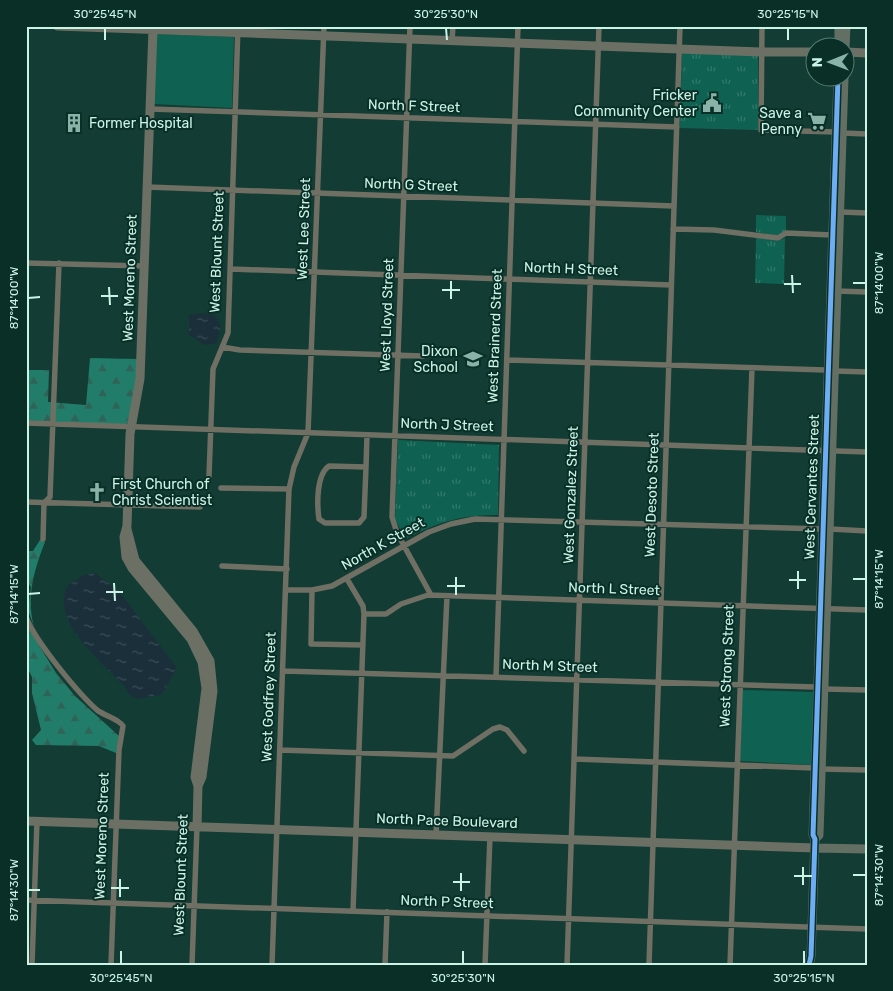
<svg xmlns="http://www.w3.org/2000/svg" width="893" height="991" viewBox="0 0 893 991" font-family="Rubik,sans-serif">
  <defs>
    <pattern id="forest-firs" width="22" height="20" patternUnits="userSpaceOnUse" patternTransform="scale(1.25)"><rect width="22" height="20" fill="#217d69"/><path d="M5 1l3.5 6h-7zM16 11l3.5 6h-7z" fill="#2f6357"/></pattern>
    <pattern id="park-tufts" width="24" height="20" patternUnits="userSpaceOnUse" patternTransform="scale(1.25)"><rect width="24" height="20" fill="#0f6251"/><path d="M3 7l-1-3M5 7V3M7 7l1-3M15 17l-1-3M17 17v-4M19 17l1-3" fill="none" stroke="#31796a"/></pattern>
    <pattern id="water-ripples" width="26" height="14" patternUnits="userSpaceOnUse" patternTransform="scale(1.25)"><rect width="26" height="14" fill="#1a2f39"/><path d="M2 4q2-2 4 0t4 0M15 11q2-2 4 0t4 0" fill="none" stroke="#3a4e56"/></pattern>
  </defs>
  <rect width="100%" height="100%" fill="#123c34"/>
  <path fill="#0f6251" d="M156 34 234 37 232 108 154 104Z
    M742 690 813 692 812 765 739 761Z"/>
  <path fill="url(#forest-firs)" d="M90 358 137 359V384L128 423 124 425 26 421V370H49L48 402 86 405Z
    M40 540 45 542C34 570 26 597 34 627L28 610 31 587 26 580V551H33Z
    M26 624 56 673 75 696 119 736 116 753 99 746 36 745 32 740 41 730 32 693V677L26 665Z"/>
  <path fill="url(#park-tufts)" d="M682 51 758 54V130L680 128Z
    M756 215 786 216V231L778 236 756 232Z
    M756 237 778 241 785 238 784 284 755 283Z
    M398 440 499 445 498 515C461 515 438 522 405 539L395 519Z"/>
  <path fill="url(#water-ripples)" d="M203 313 214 315 221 325 217 343 205 345 189 335V315Z
    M95 573 118 590 177 668 164 691 160 695 137 699 129 694 125 687C104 663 48 621 68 585L84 575Z"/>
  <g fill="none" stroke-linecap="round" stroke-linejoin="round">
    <path stroke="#6f6f64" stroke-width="5.5" d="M410 26 392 517 397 533 431 595
      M762 26 761 130 836 132
      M452 40 453 26
      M150 109 677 127
      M842 133 867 134
      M147 187 674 206
      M840 212 867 213
      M673 229 714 230 778 238 786 233 832 235
      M26 263 144 266
      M231 269 671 285
      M837 291 867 292
      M222 347 240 350 423 356
      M507 360 826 370
      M835 371 867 372
      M26 423 867 452
      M329 466 366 467 364 517 359 523H325L319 519C317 505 316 475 329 466Z
      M366 467 367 435
      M209 476 213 369 228 333 238 26
      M221 488 289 489
      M26 502 200 507
      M830 529 867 531
      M43 539 44 503 50 497 59 263
      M222 566 287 569
      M347 579 363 606 364 614 353 911
      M26 584V595
      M286 590H312L332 586 429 532 451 524 475 519 822 529
      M312 590 311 644 363 645
      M364 614H386L401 604 428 595 867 610
      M26 617C35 641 78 693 97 710 105 716 119 719 123 726L119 750 111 965
      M283 671 816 687
      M496 677 518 26
      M824 689 867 690
      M280 750 453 756 493 729 500 727 507 730 524 751
      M574 759 814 768
      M821 769 867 770
      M436 835 447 596
      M26 900 867 929
      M32 965 37 821
      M192 965 197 827
      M272 965 289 489 294 467 308 433 324 26
      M385 965 387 912
      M485 965 490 836
      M567 965 599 26
      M649 965 680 26
      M730 965 752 368"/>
    <path stroke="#6b6f64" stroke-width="9" d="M57 26 761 52H816
      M153 29 140 379 130 434 127 526 124 537 126 557 132 568 191 639 202 662 206 688 195 777 198 786 197 827
      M846 52 867 53
      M127 529 135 560 193 631 210 661 213 691 202 777 198 786
      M26 821 815 848"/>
    <path stroke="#646f64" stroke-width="9" d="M839 48V26
      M845 48 846 26
      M815 839 819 835 844 78
      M815 848 867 849
      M809 965 811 956 815 839 813 835 838 78"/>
    <g stroke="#092f27" stroke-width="8">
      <path id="cycleway" d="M809 965 811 956 815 839 813 835 838 78"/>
    </g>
    <use href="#cycleway" stroke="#6dadf4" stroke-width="5"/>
  </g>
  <path fill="none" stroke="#cbf3e6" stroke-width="2" d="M105 28V40M446 28 447 40M788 28V40M792 275 793 293M451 281V299M853 283H866M784 284H801M109 287 110 305M442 290H460M101 296H118M28 298 40 297M798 571V589M456 577V595M853 579H866M789 580H806M114 583 115 601M447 586H465M106 592H123M28 594 40 593M803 867V885M461 873V891M853 875H866M794 876H812M120 879V897M453 882H470M111 888H129M28 890H40M121 951V964M463 951V964M804 951V964"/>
  <defs>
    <g id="civic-bare" transform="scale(1.5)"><path d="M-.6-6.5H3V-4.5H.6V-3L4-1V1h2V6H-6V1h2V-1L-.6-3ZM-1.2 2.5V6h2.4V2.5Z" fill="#8ab3a8" stroke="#092f27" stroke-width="2.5" paint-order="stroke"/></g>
    <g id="supermarket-bare" transform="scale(1.5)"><path d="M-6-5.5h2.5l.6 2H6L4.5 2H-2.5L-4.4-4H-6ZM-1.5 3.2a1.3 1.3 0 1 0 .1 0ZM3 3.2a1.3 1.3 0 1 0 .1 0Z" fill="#8ab3a8" stroke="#092f27" stroke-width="2.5" paint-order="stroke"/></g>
    <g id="building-bare" transform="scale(1.5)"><path d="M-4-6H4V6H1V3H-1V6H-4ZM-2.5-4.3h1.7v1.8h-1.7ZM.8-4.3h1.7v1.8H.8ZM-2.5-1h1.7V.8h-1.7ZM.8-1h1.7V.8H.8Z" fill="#8ab3a8" stroke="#092f27" stroke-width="2.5" paint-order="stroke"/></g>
    <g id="school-bare" transform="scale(1.5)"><path d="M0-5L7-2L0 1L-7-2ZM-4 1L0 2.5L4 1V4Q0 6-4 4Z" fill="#8ab3a8" stroke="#092f27" stroke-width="2.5" paint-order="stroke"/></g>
    <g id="church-bare" transform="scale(1.5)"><path d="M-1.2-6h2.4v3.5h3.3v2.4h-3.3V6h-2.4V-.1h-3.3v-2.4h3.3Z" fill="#8ab3a8" stroke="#092f27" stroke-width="2.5" paint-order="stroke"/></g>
  </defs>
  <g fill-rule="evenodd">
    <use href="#civic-bare" x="712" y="103"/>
    <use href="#supermarket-bare" x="817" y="121"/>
    <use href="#building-bare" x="74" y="123"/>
    <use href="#school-bare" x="473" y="359"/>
    <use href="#church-bare" x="97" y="492"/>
  </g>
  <g text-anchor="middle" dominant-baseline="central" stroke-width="4" stroke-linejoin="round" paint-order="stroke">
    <g font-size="14" fill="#cbf3e6" stroke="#092f27" text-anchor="end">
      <text x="697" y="95">Fricker<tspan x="697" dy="16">Community Center</tspan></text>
      <text x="802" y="113">Save a<tspan x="802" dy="16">Penny</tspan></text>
      <text x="89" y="123" text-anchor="start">Former Hospital</text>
      <text x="458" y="351">Dixon<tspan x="458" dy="16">School</tspan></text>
      <text x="112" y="484" text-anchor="start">First Church of<tspan x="112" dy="16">Christ Scientist</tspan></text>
    </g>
    <g font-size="14" fill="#cbf3e6" stroke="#092f27">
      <text transform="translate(414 106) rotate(2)">North F Street</text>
      <text transform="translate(411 185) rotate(2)">North G Street</text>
      <text transform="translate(304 229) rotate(-88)">West Lee Street</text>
      <text transform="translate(217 252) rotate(-88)">West Blount Street</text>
      <text transform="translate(571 269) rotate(2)">North H Street</text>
      <text transform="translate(130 278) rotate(-88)">West Moreno Street</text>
      <text transform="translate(387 315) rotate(-88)">West Lloyd Street</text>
      <text transform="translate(495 336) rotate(-88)">West Brainerd Street</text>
      <text transform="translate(447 425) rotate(2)">North J Street</text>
      <text transform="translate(812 487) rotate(-88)">West Cervantes Street</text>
      <text transform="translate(571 495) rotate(-88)">West Gonzalez Street</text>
      <text transform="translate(652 495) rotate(-88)">West Desoto Street</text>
      <text transform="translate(383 544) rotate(-29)">North K Street</text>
      <text transform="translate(614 589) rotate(2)">North L Street</text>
      <text transform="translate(550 666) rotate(2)">North M Street</text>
      <text transform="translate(727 666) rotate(-88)">West Strong Street</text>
      <text transform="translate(269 697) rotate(-88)">West Godfrey Street</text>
      <text transform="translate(447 821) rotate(2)">North Pace Boulevard</text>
      <text transform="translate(102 836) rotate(-88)">West Moreno Street</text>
      <text transform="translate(181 875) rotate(-88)">West Blount Street</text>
      <text transform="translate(447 902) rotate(2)">North P Street</text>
    </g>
  </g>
  <rect width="893" height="991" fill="none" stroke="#092f27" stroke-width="55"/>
  <g transform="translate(830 62) rotate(269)"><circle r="24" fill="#092f27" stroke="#577d73"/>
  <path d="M0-4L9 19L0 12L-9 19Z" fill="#8ab3a8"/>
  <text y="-8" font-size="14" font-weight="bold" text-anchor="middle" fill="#cbf3e6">N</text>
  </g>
  <rect x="28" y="28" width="838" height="936" fill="none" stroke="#cbf3e6" stroke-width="2"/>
  <g font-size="12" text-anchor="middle" fill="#cbf3e6">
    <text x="105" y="18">30°25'45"N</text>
    <text x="446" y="18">30°25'30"N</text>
    <text x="788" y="18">30°25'15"N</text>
    <text transform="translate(879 283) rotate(-90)" y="4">87°14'00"W</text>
    <text transform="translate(14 298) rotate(-90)" y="4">87°14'00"W</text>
    <text transform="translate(879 579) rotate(-90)" y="4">87°14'15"W</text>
    <text transform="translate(14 594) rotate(-90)" y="4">87°14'15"W</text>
    <text transform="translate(879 875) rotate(-90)" y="4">87°14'30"W</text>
    <text transform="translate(14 890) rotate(-90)" y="4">87°14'30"W</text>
    <text x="121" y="982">30°25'45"N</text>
    <text x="463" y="982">30°25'30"N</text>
    <text x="804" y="982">30°25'15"N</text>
  </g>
</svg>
